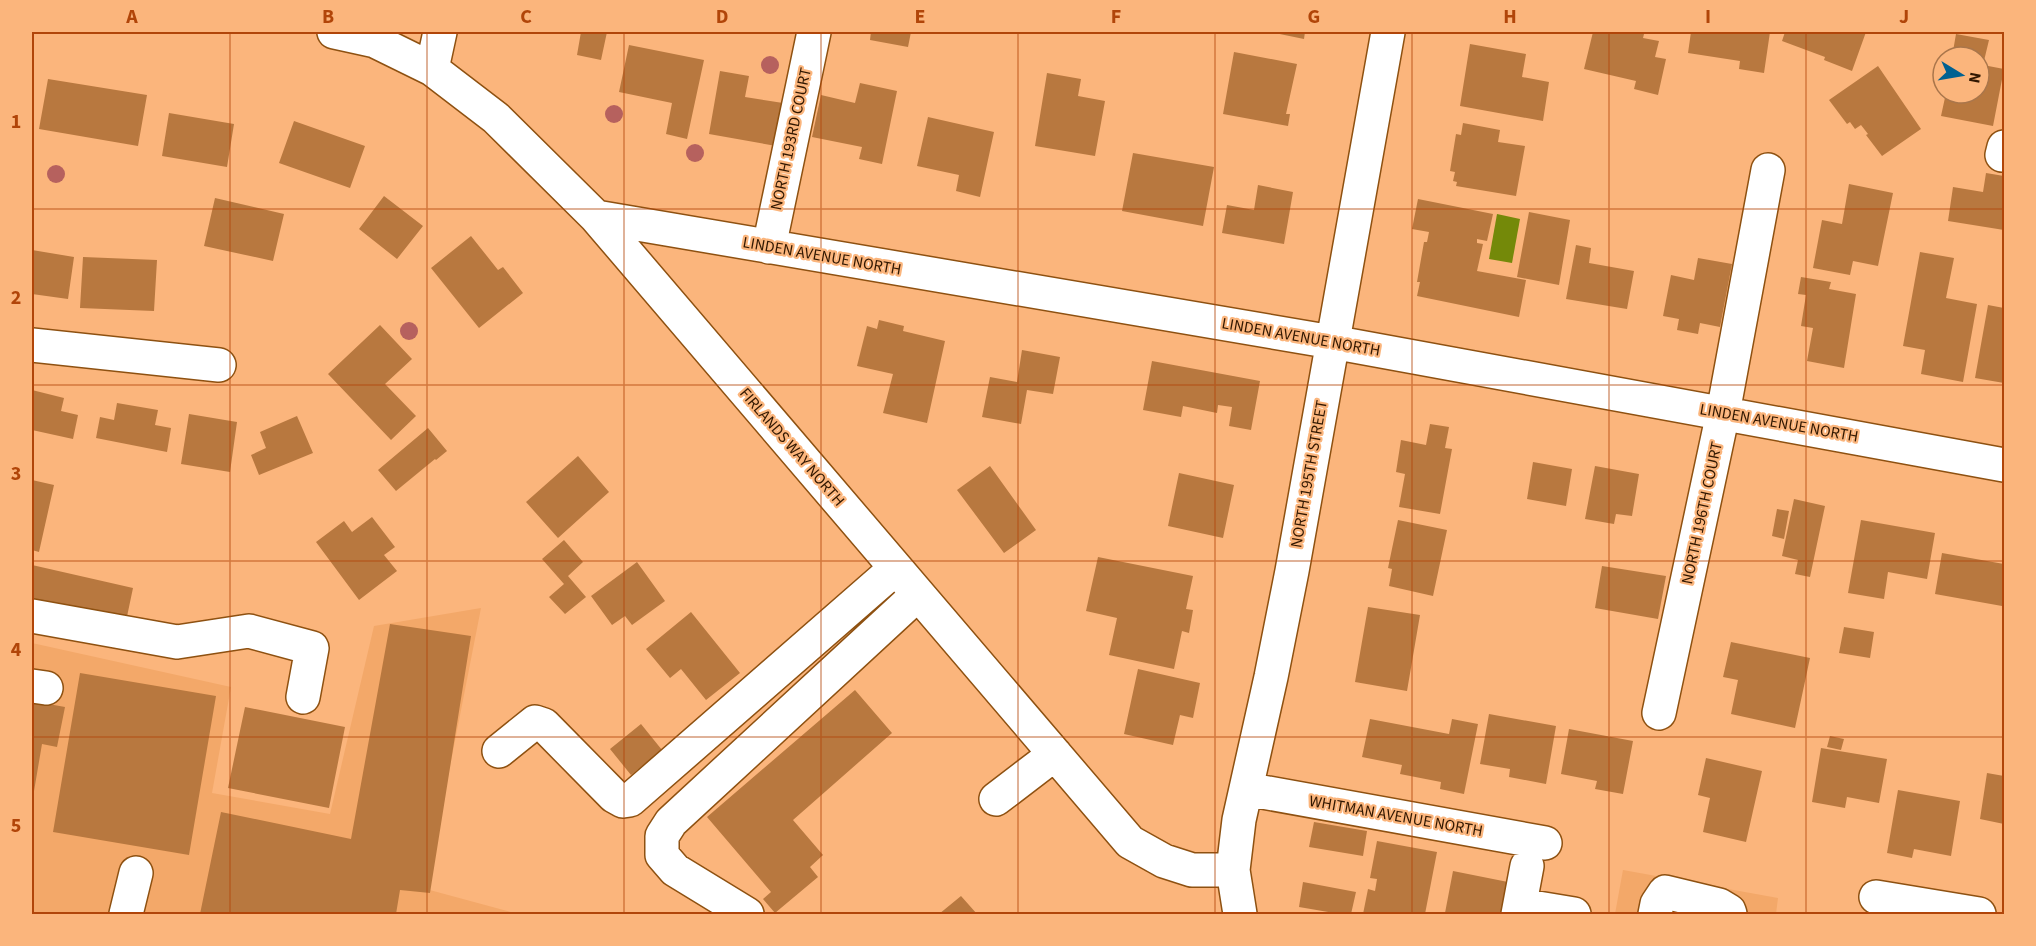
<svg xmlns="http://www.w3.org/2000/svg" width="2036" height="946" viewBox="0 0 2036 946" font-family="'Source Sans 3',sans-serif">
  <rect width="100%" height="100%" fill="#fbb57c"/>
  <path fill="#f3a869" d="M481 608 426 889 518 914H32V643L231 687 212 793 330 814 374 626Z
    M1623 870 1778 898 1776 914H1615Z"/>
  <path fill="#748909" d="M1497 214 1520 219 1512 263 1489 259Z"/>
  <path fill="#b8783f" d="M581 32H607L601 60 577 55Z
    M871 32H911L908 47 870 40Z
    M1270 32H1305L1304 39Z
    M1593 32H1631L1644 34 1643 38 1659 41 1655 57 1666 59 1658 95 1634 89 1636 81 1584 69Z
    M1691 32H1770L1764 73 1739 69 1740 61 1688 53Z
    M1785 32H1866L1852 71 1824 60 1825 57 1782 41Z
    M1956 34 1989 40 1983 65 2004 69 1993 126 1941 116 1946 93H1979V57H1952Z
    M1470 44 1526 54 1522 77 1549 82 1543 121 1460 106Z
    M629 45 704 60 687 139 666 134 672 103 619 92Z
    M1234 52 1297 64 1286 114H1290L1288 126 1223 114Z
    M1878 66 1921 129 1882 156 1866 135 1868 134 1861 125 1855 129 1850 122 1847 124 1829 100Z
    M720 71 749 76 745 97 783 103 776 146 709 134Z
    M1047 73 1081 79 1078 96 1105 101 1095 156 1035 146Z
    M48 79 147 95 138 146 39 129Z
    M860 83 897 91 882 164 859 159 862 147 812 137 821 95 855 103Z
    M169 113 234 124 227 167 162 156Z
    M928 117 994 132 980 197 956 191 959 175 917 166Z
    M294 121 365 146 350 188 279 163Z
    M1463 123 1500 130 1498 142 1525 146 1516 196 1456 186 1457 182 1453 181 1455 172 1450 171 1456 134 1461 135Z
    M1133 153 1214 167 1203 226 1122 211Z
    M1986 173 2004 176V230L1948 221 1953 187 1983 192Z
    M1849 184 1893 193 1878 266 1853 261 1850 275 1813 268 1822 220 1842 224Z
    M1258 185 1293 192 1284 244 1222 233 1227 205 1254 210Z
    M384 196 423 226 397 259 359 229Z
    M215 198 284 214 273 261 204 246Z
    M1418 199 1493 214 1487 241 1477 239V243L1483 244 1477 271 1526 280 1519 317 1417 296 1420 282H1417L1424 242H1427L1429 232 1412 229Z
    M1529 212 1570 220 1559 285 1517 277Z
    M471 236 498 270 503 267 523 293 479 328 431 268Z
    M1576 245 1591 248 1589 263 1634 271 1627 309 1566 299Z
    M32 250 74 257 68 299 32 294Z
    M1920 252 1954 258 1946 298 1977 304 1963 382 1921 374 1925 350 1903 346Z
    M83 257 157 260 154 311 80 308Z
    M1698 258 1732 264 1720 327 1700 323 1698 334 1677 330 1679 319 1663 316 1671 275 1694 280Z
    M1801 277 1831 282 1829 289 1856 294 1844 368 1807 361 1813 328 1801 326 1806 295 1798 294Z
    M1988 305 2004 308V383L1975 378Z
    M879 320 904 326 903 331 945 341 927 423 883 413 893 374 857 366 867 326 877 329Z
    M380 325 412 359 385 384 416 416 391 440 328 374Z
    M1022 350 1060 357 1053 394 1027 390 1021 424 982 417 990 377 1017 382Z
    M1152 361 1260 381 1251 430 1229 426 1232 407 1218 405 1217 413 1183 406 1181 417 1143 410Z
    M32 390 64 398 61 411 78 415 73 439 32 430Z
    M117 403 158 410 155 425 171 428 167 452 96 438 100 417 114 420Z
    M189 414 237 422 230 472 181 464Z
    M297 416 313 453 259 475 251 455 266 448 260 432Z
    M1430 424 1449 427 1445 448 1452 449 1440 514 1399 507 1405 474 1396 472 1401 440 1426 445Z
    M428 428 447 451 436 460 435 459 396 491 378 470Z
    M578 456 609 492 558 538 526 502Z
    M1533 462 1572 469 1566 506 1527 499Z
    M990 466 1036 530 1004 553 957 490Z
    M1595 466 1639 474 1632 516 1616 514 1614 524 1585 519Z
    M1179 473 1234 485 1223 538 1168 526Z
    M32 480 54 485 39 552 32 550Z
    M1794 499 1825 506 1810 577 1795 574 1798 560 1782 556Z
    M1777 509 1789 511 1784 539 1772 536Z
    M372 517 395 547 384 555 397 571 359 600 316 542 344 521 352 532Z
    M1398 520 1447 530 1433 596 1389 586 1392 569 1388 568Z
    M1861 520 1935 533 1927 579 1888 572 1884 599 1848 593Z
    M564 540 583 562 568 576 586 597 565 614 549 597 564 584 542 559Z
    M1942 553 2004 564V594L2002 606 1935 594Z
    M1098 557 1193 576 1186 609 1193 610 1189 633 1182 631 1174 669 1109 655 1117 618 1086 611Z
    M637 562 665 601 632 625 625 616 612 625 591 596Z
    M32 565 133 588 125 626 32 605Z
    M1602 566 1666 576 1658 619 1595 608Z
    M1368 607 1420 615 1407 691 1355 682Z
    M691 612 740 673 706 700 681 669 670 678 646 649Z
    M390 624 471 636 430 893 400 890 396 914H200L221 812 351 839Z
    M1844 627 1874 632 1870 658 1839 653Z
    M1731 642 1810 658 1795 728 1731 714 1738 680 1723 677Z
    M1138 669 1200 683 1193 718 1180 715 1173 745 1124 734Z
    M80 673 216 696 189 855 53 832Z
    M855 690 892 733 793 820 823 855 810 867 818 877 775 913 763 899 771 892 707 817Z
    M32 701 65 707 57 747 42 744 33 797Z
    M245 707 345 727 329 808 228 788Z
    M1489 714 1556 726 1546 784 1509 777 1510 769 1480 764Z
    M1370 719 1449 734 1452 719 1478 724 1464 794 1440 789 1441 782 1400 774 1402 765 1362 757Z
    M641 724 662 750 631 775 610 749Z
    M1569 729 1633 741 1623 794 1595 789 1597 781 1561 774Z
    M1830 736 1844 739 1841 750 1827 747Z
    M1821 748 1887 759 1879 803 1847 797 1845 808 1812 802Z
    M1706 758 1762 771 1746 842 1703 832 1710 798 1698 795Z
    M1987 773 2004 776V824L1980 819Z
    M1898 790 1960 801 1951 856 1914 849 1912 858 1887 853Z
    M1314 822 1367 831 1363 856 1309 847Z
    M1377 841 1437 852 1425 914H1363L1368 889 1375 891 1377 879 1370 878Z
    M1453 871 1513 883 1506 914H1449L1445 913Z
    M1303 882 1356 892 1351 914H1340L1299 907Z
    M961 896 977 914H939Z"/>
  <g fill="none" stroke-linecap="round" stroke-linejoin="round">
    <g stroke="#8e5111" stroke-width="36">
      <path id="minor" d="M334 32 375 41 432 69 496 118 596 217 1130 842 1164 861 1192 870H1233
        M432 69 440 32
        M2002 155 2004 147
        M596 217 1332 342 2004 465
        M769 247 814 32
        M32 345 219 365
        M32 616 177 642 249 631 312 648 303 697
        M32 686 46 688
        M1659 713 1723 413 1768 170
        M499 751 535 722 544 725 614 796 623 801 630 800 896 568
        M1246 789 1545 843
        M996 799 1055 754
        M1876 897 1979 914
        M1520 905 1574 914
        M126 914 136 873
        M747 914 675 870 662 855V836L671 822 918 594
        M1240 914 1233 870 1239 820 1271 677 1292 571 1388 32
        M1518 914 1527 866
        M1655 914 1657 904 1665 892 1719 905 1729 911 1730 914"/>
    </g>
    <use href="#minor" stroke="#fff" stroke-width="33"/>
  </g>
  <g fill="#b6615e">
    <circle cx="770" cy="65" r="9"/>
    <circle cx="614" cy="114" r="9"/>
    <circle cx="695" cy="153" r="9"/>
    <circle cx="56" cy="174" r="9"/>
    <circle cx="409" cy="331" r="9"/>
  </g>
  <path fill="none" stroke="#b14509" stroke-width="1.5" stroke-opacity="0.55" d="M230 32V914M427 32V914M624 32V914M821 32V914M1018 32V914M1215 32V914M1412 32V914M1609 32V914M1806 32V914M32 209H2004M32 385H2004M32 561H2004M32 737H2004"/>
  <g text-anchor="middle" dominant-baseline="central" stroke-width="4.5" stroke-linejoin="round" paint-order="stroke">
    <g font-size="16" fill="#311701" stroke="#fbb57c">
      <text transform="translate(791 139) rotate(-78)">NORTH 193RD COURT</text>
      <text transform="translate(822 256) rotate(10)">LINDEN AVENUE NORTH</text>
      <text transform="translate(1301 337) rotate(10)">LINDEN AVENUE NORTH</text>
      <text transform="translate(1779 423) rotate(10)">LINDEN AVENUE NORTH</text>
      <text transform="translate(792 447) rotate(49)">FIRLANDS WAY NORTH</text>
      <text transform="translate(1309 474) rotate(-80)">NORTH 195TH STREET</text>
      <text transform="translate(1702 513) rotate(-78)">NORTH 196TH COURT</text>
      <text transform="translate(1396 816) rotate(10)">WHITMAN AVENUE NORTH</text>
    </g>
  </g>
  <rect width="2036" height="946" fill="none" stroke="#fbb57c" stroke-width="66"/>
  <g transform="translate(1961 75) rotate(101)"><circle r="28" fill="#fbb57c" stroke="#aa764b" stroke-width="1.5"/>
  <path d="M0-4.5L10 22L0 15L-10 22Z" fill="#006191"/>
  <text y="-9" font-size="16" font-weight="bold" text-anchor="middle" fill="#311701">N</text>
  </g>
  <rect x="33" y="33" width="1970" height="880" fill="none" stroke="#b14509" stroke-width="2"/>
  <g font-size="20" text-anchor="middle" font-weight="bold" fill="#b14509">
    <text x="132" y="23">A</text>
    <text x="328" y="23">B</text>
    <text x="526" y="23">C</text>
    <text x="722" y="23">D</text>
    <text x="920" y="23">E</text>
    <text x="1116" y="23">F</text>
    <text x="1314" y="23">G</text>
    <text x="1510" y="23">H</text>
    <text x="1708" y="23">I</text>
    <text x="1904" y="23">J</text>
    <text x="16" y="128">1</text>
    <text x="16" y="304">2</text>
    <text x="16" y="480">3</text>
    <text x="16" y="656">4</text>
    <text x="16" y="832">5</text>
  </g>
</svg>
